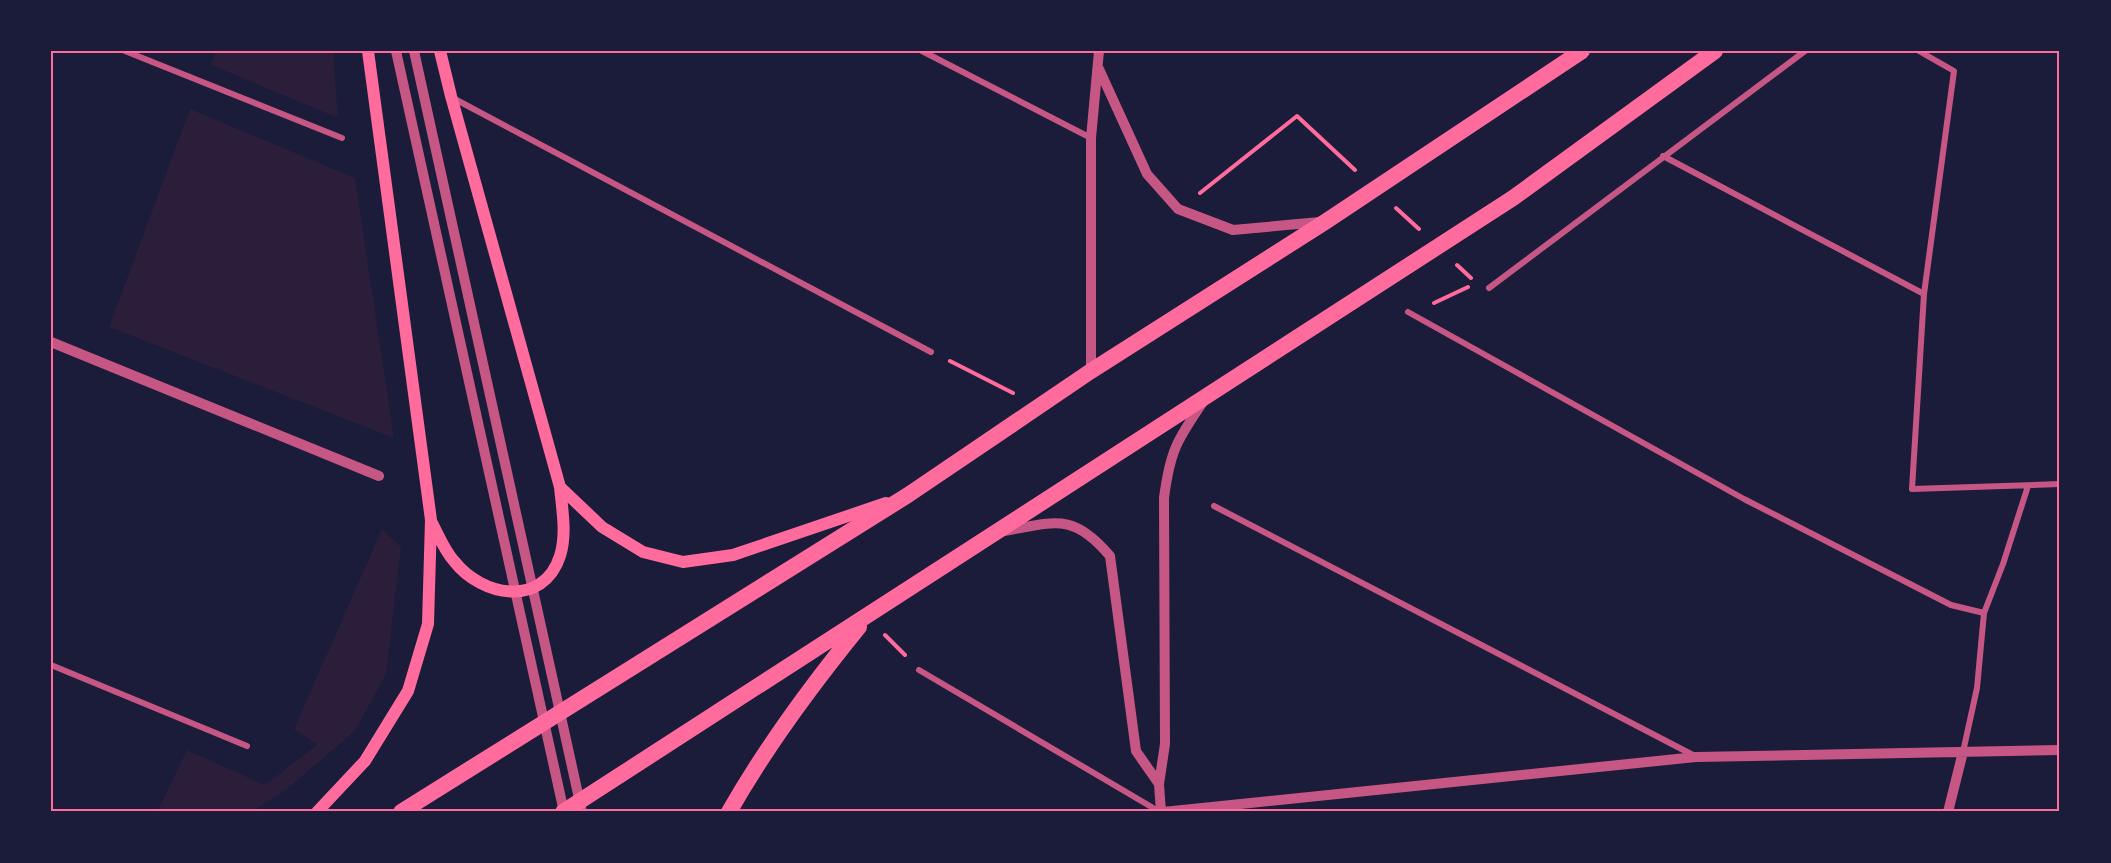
<svg xmlns="http://www.w3.org/2000/svg" width="2111" height="863" viewBox="0 0 2111 863" font-family="Roboto,sans-serif">
  <rect width="100%" height="100%" fill="#1b1b3a"/>
  <path fill="#2a1e3b" d="M216 51H333L338 118 211 65Z
    M190 109 355 178 394 438 109 327Z
    M382 529 401 547 386 674 355 731 286 790 251 812H157L187 750 265 785 317 745 294 729Z"/>
  <g fill="none" stroke-linecap="round" stroke-linejoin="round">
    <path stroke="#ff6b9d" stroke-width="4" d="M1200 193 1297 116 1355 170
      M1396 208 1419 229
      M1457 265 1471 278
      M1434 303 1468 287
      M950 361 1013 393
      M885 635 905 655"/>
    <path stroke="#c65784" stroke-width="6" d="M125 51 342 138
      M922 51 1091 138
      M1919 51 1954 71 1924 294 1912 489 2060 484
      M451 97 931 352
      M1663 156 1924 294
      M1489 288 1805 51
      M1408 312 1744 499 1951 605 1984 613
      M1214 506 1693 755
      M51 665 247 746
      M919 670 1160 812
      M1963 752 1977 688 1984 613 2003 564 2028 486"/>
    <path stroke="#c65784" stroke-width="10" d="M396 51 564 812
      M414 51 582 812
      M1099 69 1147 174 1178 209 1233 230 1320 222
      M51 342 379 476
      M1091 371V138L1099 51
      M1004 531C1055 522 1073 512 1110 556L1136 751 1159 784
      M1161 812 1159 784 1165 744 1164 498C1170 451 1177 440 1203 402
      M1163 812 1696 757 2060 750
      M1948 812 1963 752"/>
    <path stroke="#ff6b9d" stroke-width="12" d="M560 487 602 527 643 552 683 562 733 555 886 503
      M431 521C438 534 444 550 454 561 482 597 543 608 560 556 567 534 562 509 560 487L451 96 440 51
      M317 812 365 761 408 691 428 624 431 520 368 51"/>
    <path stroke="#ff6b9d" stroke-width="16" d="M401 812 908 495 1091 371 1325 222 1582 51
      M563 812 1513 198 1715 51
      M729 812C767 745 811 686 859 627"/>
  </g>
  <rect width="2111" height="863" fill="none" stroke="#1b1b3a" stroke-width="105"/>
  <rect x="52" y="52" width="2006" height="758" fill="none" stroke="#ff6b9d" stroke-width="2"/>
</svg>
